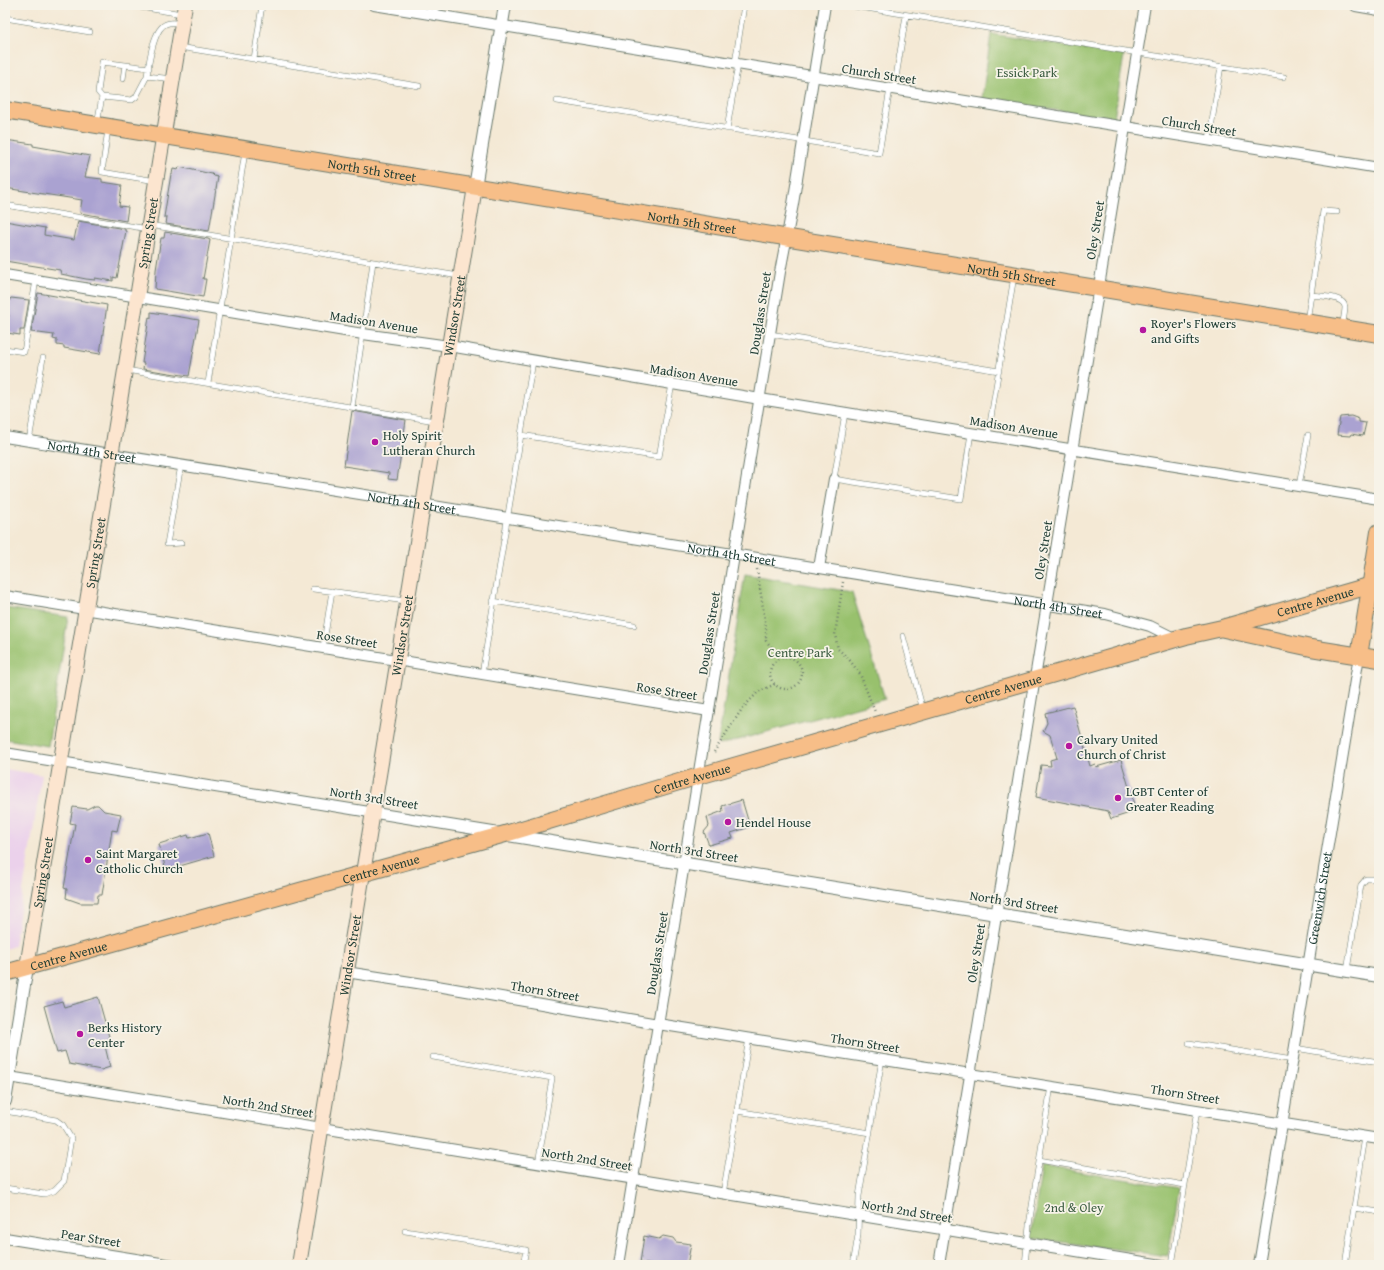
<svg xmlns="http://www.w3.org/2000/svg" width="1384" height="1270" viewBox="0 0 1384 1270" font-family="'Gentium Book Plus',serif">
  <rect width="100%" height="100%" fill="#f7f3e8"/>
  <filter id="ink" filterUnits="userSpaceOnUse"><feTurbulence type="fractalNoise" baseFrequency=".025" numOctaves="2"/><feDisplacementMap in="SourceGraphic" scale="8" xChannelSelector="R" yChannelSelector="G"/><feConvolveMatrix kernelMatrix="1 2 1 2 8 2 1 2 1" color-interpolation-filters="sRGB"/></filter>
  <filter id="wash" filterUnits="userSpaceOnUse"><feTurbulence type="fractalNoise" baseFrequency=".012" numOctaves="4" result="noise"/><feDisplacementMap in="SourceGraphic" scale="16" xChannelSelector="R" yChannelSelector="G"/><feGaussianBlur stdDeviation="0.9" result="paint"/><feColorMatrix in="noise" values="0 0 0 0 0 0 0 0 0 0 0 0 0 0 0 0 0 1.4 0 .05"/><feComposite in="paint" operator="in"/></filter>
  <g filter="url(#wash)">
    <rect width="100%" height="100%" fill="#f4e9d5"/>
    <path fill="#ebd1eb" d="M5 769 42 775 14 946 5 949Z"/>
    <path fill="#98c16d" stroke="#5c7f50" d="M991 34 1124 55 1114 119 982 99Z
      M745 574 852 592 885 699 720 745 718 743Z
      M5 608 68 617 48 746 5 739Z
      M1042 1166 1179 1188 1168 1256 1031 1238Z"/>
    <g id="blocks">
      <path fill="#aaa2d1" d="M5 140 33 144V146L90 156 85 177 102 179V182L122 185 119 206 128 207 126 221 80 213 82 200 5 188Z
        M179 167 212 174 214 176 218 177 209 231 166 224 167 217H164L171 174H172L173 169 178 170Z
        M5 221 45 228 44 235 74 240 78 221 125 229V231H126L117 278 113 277V281L95 278V280L86 279 61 274 60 270 5 261Z
        M165 232 208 239 210 240 203 279H206L203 297 155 289 156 270 161 238H164Z
        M38 293 107 305 100 354 64 348V346L57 345V340L53 339 54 335 31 332Z
        M11 298 29 300 24 330H20V335L7 333 6 329 9 315 7 314 10 299Z
        M151 312 199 320 189 376 143 369 144 363H142L149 317 151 318Z
        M352 411 406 420 397 480 388 479 389 473 344 466Z
        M1351 416 1359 419V422L1366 423 1363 436 1351 434 1350 436 1337 435 1340 417Z
        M1073 706 1090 766 1095 764 1096 767 1121 760 1136 811 1111 819 1108 811 1036 797 1041 765 1051 766 1050 760 1057 758 1050 735 1043 731 1047 723 1045 713Z
        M742 800 750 827 731 833 733 838 709 845 704 832 709 826 707 817 723 811 722 806Z
        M95 805H98L104 811 121 814 117 831 112 830 102 895H98L97 903H80L66 898 67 889 64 888 75 824 70 823 73 807 87 809Z
        M208 833 214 856 166 870 159 844 188 835 189 838Z
        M98 997 111 1044 105 1046 110 1067 101 1070 69 1064 65 1051 57 1053 44 1006 62 1001 64 1007Z
        M644 1236 659 1239 663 1236 673 1238 676 1242 691 1244 687 1265H654L640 1263Z"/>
    </g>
  </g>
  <g filter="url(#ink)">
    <use href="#blocks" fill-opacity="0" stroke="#6a796c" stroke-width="1"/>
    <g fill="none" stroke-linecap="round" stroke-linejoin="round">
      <g stroke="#6a796c" stroke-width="6">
        <path id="service" d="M128 5 182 14
          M848 5 1284 77
          M434 15 436 5
          M5 18 90 32
          M179 47 419 86
          M254 59 262 5
          M735 63 744 5
          M147 76C149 63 153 29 166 24 170 22 177 23 181 24
          M123 79 125 65
          M894 90 906 15
          M102 97 98 92 102 62 149 68
          M557 101 879 153 890 89
          M97 124 102 97 132 100 136 97 147 76 172 79
          M108 129 102 172 156 181
          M727 129 738 64
          M1209 140 1221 66
          M5 205 148 229
          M1337 212 1323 211 1311 295C1320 296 1344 296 1345 307 1345 313 1343 321 1342 327
          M149 225 459 276
          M1307 321 1311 295
          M770 334 999 371
          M5 349 24 352 36 280
          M126 370 435 421
          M208 383 245 152
          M352 407 373 262
          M845 413 834 479 961 499 971 433
          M521 435 659 457 672 384
          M988 436 1014 276
          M29 441 43 358
          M1299 486 1308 435
          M181 543 167 544 181 465
          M313 589 406 601
          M493 601 634 625
          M903 636 923 710
          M323 648 332 591
          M482 674 533 361
          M1347 970 1361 885 1366 879H1379
          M1189 1043 1293 1060
          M1295 1048 1379 1062
          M433 1057 552 1078 538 1164
          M5 1111 56 1120 63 1125 71 1138 64 1181 54 1191 44 1194 5 1188
          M737 1111 870 1133
          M1039 1160 1185 1185
          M723 1194 749 1038
          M1354 1208 1379 1212
          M405 1231 526 1250 523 1265
          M853 1265 858 1235 859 1196 882 1059
          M1025 1265 1029 1225 1051 1086
          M1172 1265 1197 1110
          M1345 1265 1365 1137"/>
      </g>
      <g stroke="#6a796c" stroke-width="12">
        <g id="minor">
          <path d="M374 5 1379 168"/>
          <path d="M5 275 363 334 449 346 760 399 1379 499"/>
          <path id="s1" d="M5 437 1105 614 1150 626 1176 639"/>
          <path d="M819 568 834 479"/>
          <path d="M5 596 709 711"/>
          <path d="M5 753 499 833"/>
          <path d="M346 972 443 987 658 1024 1379 1139"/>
          <path d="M9 1077 1162 1265"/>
          <path d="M5 1238 173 1265"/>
          <path d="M619 1265 780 272 793 204 825 5"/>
          <path d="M939 1265 1145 5"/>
          <path id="s2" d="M1259 1265 1359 656"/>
        </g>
      </g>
      <g stroke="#6a796c" stroke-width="14">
        <path id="tertiary" d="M1356 5 1379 9
          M475 187 505 5
          M508 835 1379 976
          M5 1101 27 967"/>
      </g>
      <g stroke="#6a796c" stroke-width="16">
        <g id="secondary">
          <path id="s3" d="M27 967 185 5"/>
          <path id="s4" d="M299 1265 475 187"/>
        </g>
      </g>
      <g stroke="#6a796c" stroke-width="18">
        <g id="primary">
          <path id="s5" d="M5 110 1379 334"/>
          <path d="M1224 629 1311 648 1379 659"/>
          <path d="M1359 656 1379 532"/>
          <path id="s6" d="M5 973 505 834 699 776 1186 636 1222 628 1379 583"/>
        </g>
      </g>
      <path stroke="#6a796c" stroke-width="2.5" stroke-dasharray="1 3" stroke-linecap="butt" d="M757 569 766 627V641L776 652 785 657
        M843 582 835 635 838 649 848 658 860 674 875 712
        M770 673a16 16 0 1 1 32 0a16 16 0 1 1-32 0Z
        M714 752 742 709 758 692 775 684"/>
      <use href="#service" stroke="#fff" stroke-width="5"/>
      <use href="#minor" stroke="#fff" stroke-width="10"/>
      <use href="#tertiary" stroke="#fff" stroke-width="12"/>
      <use href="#secondary" stroke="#fce5cf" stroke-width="14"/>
      <use href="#primary" stroke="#f7be88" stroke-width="16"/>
    </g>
  </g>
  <g fill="#b5179e" stroke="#f7f3e8" stroke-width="1.5">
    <circle cx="1143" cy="330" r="4"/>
    <circle cx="375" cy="442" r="4"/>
    <circle cx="1069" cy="746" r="4"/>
    <circle cx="1118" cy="798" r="4"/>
    <circle cx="728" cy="822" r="4"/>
    <circle cx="88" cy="860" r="4"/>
    <circle cx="80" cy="1034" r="4"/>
  </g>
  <g text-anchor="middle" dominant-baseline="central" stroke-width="3.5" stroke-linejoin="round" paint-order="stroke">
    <g font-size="13" fill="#3d5e42" stroke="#f7f3e8">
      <text x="1027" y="72">Essick Park</text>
      <text x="800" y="652">Centre Park</text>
      <text x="1074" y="1207">2nd &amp; Oley</text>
    </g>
    <g font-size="13" fill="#1f3d34" stroke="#f7f3e8">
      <text transform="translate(879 74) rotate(9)">Church Street</text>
      <text transform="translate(1199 126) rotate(9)">Church Street</text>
      <text stroke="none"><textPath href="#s5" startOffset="372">North 5th Street</textPath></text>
      <text stroke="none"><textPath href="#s5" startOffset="696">North 5th Street</textPath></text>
      <text transform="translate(1095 230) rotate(-81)">Oley Street</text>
      <text stroke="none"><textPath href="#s3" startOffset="744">Spring Street</textPath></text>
      <text stroke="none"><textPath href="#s5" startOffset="1020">North 5th Street</textPath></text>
      <text transform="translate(760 313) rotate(-81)">Douglass Street</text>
      <text stroke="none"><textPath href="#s4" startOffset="962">Windsor Street</textPath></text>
      <text transform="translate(374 322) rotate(9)">Madison Avenue</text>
      <text transform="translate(694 375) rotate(9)">Madison Avenue</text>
      <text transform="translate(1014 427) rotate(9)">Madison Avenue</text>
      <text stroke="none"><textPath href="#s1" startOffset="88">North 4th Street</textPath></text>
      <text stroke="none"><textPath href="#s1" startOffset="412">North 4th Street</textPath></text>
      <text transform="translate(1043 550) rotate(-81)">Oley Street</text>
      <text stroke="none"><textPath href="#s3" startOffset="420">Spring Street</textPath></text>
      <text stroke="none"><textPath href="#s1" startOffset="736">North 4th Street</textPath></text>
      <text stroke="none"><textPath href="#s6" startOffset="1362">Centre Avenue</textPath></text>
      <text stroke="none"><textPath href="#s1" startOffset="1067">North 4th Street</textPath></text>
      <text transform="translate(709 633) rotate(-81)">Douglass Street</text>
      <text stroke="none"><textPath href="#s4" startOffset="638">Windsor Street</textPath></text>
      <text transform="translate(347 639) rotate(9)">Rose Street</text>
      <text stroke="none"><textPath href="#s6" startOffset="1038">Centre Avenue</textPath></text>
      <text transform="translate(667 691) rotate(9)">Rose Street</text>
      <text stroke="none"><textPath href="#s6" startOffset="714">Centre Avenue</textPath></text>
      <text transform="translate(374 798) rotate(9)">North 3rd Street</text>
      <text transform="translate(694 851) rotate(9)">North 3rd Street</text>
      <text stroke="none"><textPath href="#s6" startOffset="390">Centre Avenue</textPath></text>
      <text stroke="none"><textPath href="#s3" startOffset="96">Spring Street</textPath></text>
      <text stroke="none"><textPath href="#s2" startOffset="372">Greenwich Street</textPath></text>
      <text transform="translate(1014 902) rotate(9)">North 3rd Street</text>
      <text transform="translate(657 953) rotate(-81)">Douglass Street</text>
      <text transform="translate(976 953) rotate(-81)">Oley Street</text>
      <text stroke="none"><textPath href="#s6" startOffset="66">Centre Avenue</textPath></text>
      <text stroke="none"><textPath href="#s4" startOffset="314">Windsor Street</textPath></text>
      <text transform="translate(545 991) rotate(10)">Thorn Street</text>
      <text transform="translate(865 1043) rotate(9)">Thorn Street</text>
      <text transform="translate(1185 1094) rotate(9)">Thorn Street</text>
      <text transform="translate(268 1106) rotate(9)">North 2nd Street</text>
      <text transform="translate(587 1159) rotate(9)">North 2nd Street</text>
      <text transform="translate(907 1211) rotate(9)">North 2nd Street</text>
      <text transform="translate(91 1238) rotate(9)">Pear Street</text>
    </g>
    <g font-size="13" fill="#1f3d34" stroke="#f7f3e8" text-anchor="start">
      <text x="1151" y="323">Royer's Flowers<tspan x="1151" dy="15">and Gifts</tspan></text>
      <text x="383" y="435">Holy Spirit<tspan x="383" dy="15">Lutheran Church</tspan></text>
      <text x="1077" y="739">Calvary United<tspan x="1077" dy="15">Church of Christ</tspan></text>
      <text x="1126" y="791">LGBT Center of<tspan x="1126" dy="15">Greater Reading</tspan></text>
      <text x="736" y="822">Hendel House</text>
      <text x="96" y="853">Saint Margaret<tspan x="96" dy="15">Catholic Church</tspan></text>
      <text x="88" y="1027">Berks History<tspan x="88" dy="15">Center</tspan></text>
    </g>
  </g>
  <rect width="1384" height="1270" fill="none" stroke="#f7f3e8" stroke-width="20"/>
</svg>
